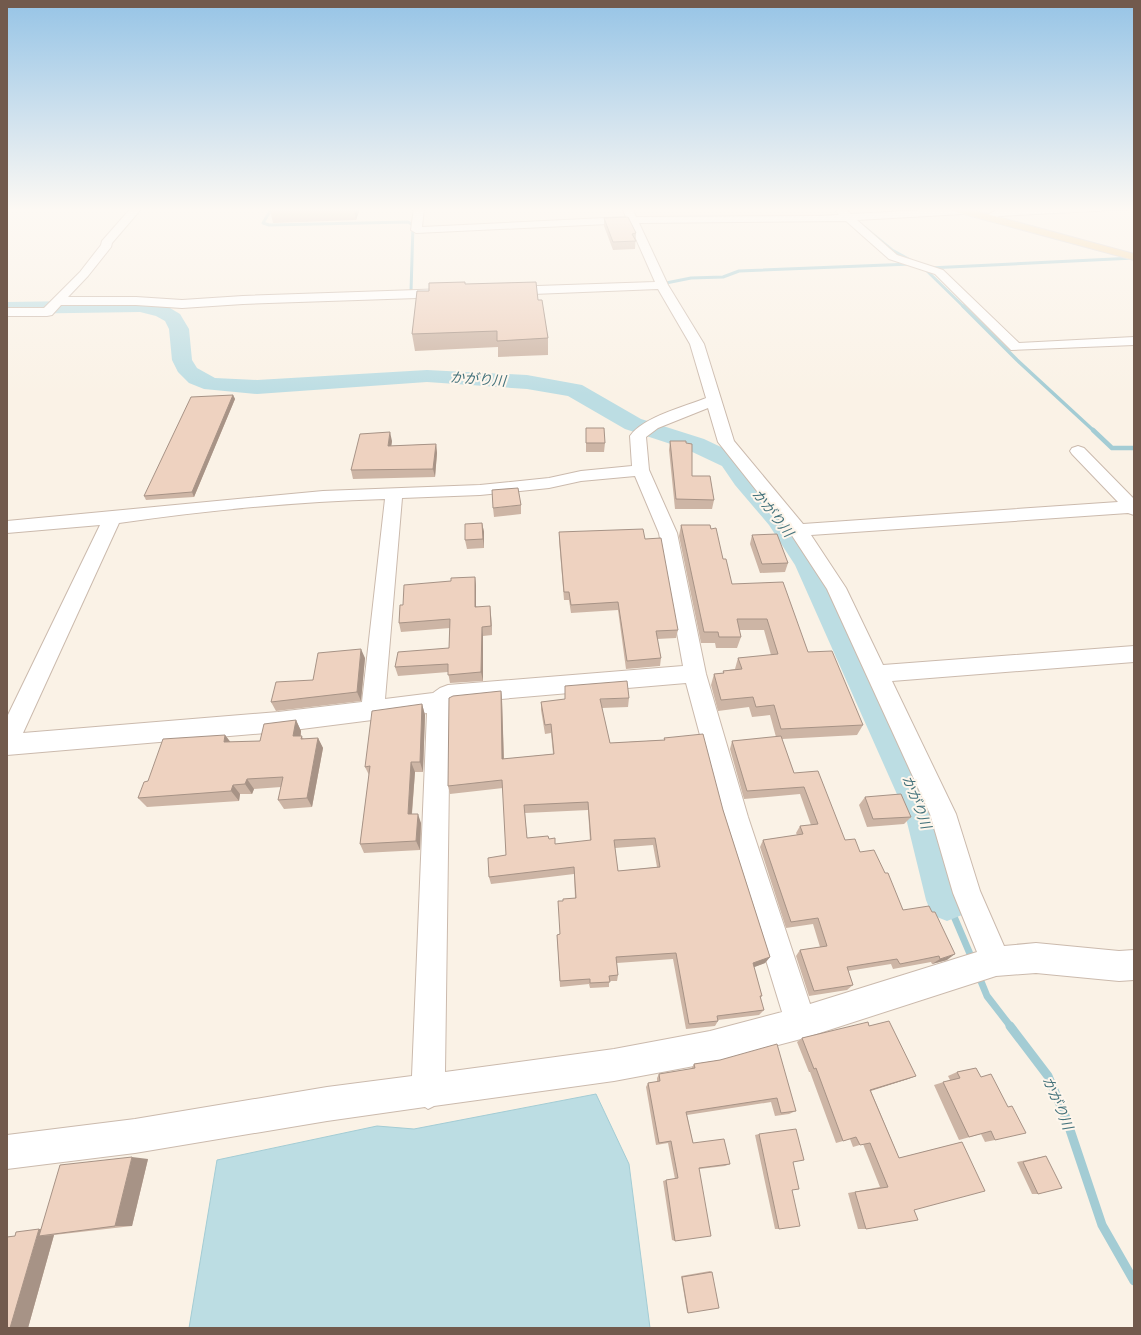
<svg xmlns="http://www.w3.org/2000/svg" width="1141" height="1335" viewBox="0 0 1141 1335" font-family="Roboto,'Noto Sans JP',sans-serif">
  <rect width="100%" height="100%" fill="#faf2e6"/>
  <path fill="#bcdde3" stroke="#a3ccd4" d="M596 1094 629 1164 650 1328H189L217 1160 377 1126 414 1129Z"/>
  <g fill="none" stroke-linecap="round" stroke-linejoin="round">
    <path stroke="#a3ccd4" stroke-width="3" d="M272 208 263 223 269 225 408 222 413 225 411 292H415
      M864 227 892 250 912 261
      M923 267 964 307
      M929 268 1134 258
      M661 284 691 278 723 277 739 271 911 264"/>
    <path stroke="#a3ccd4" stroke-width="3.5" d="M963 306 1017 360 1094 431"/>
    <path stroke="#a3ccd4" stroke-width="4.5" d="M1093 430 1112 448H1134"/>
    <path stroke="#a3ccd4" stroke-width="7" d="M947 900 973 961
      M978 974 987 996 1011 1027"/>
    <path stroke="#a3ccd4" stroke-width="9" d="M1010 1026 1048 1076 1066 1118 1102 1225 1134 1281"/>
    <path fill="#bcdde3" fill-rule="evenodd" d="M140 300 170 308 180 314 189 329 192 360 197 368 215 378 257 380 427 370 527 375 582 385 641 419 704 439 740 456 753 475 789 513 823 564 937 798 942 810 968 900 962 915 947 921 932 915 926 900 904 810 795 565 769 525 735 485 722 466 686 449 625 429 568 396 527 389 427 382 257 394 204 389 189 383 178 372 172 360 169 329 165 321 156 316 140 312 7 314V302Z"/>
    <g stroke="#cbbaad" stroke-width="2">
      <path id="street" d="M131 208H142L112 243 111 247 88 276 68 297H136L182 300 243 296 447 289 453 293 447 297 243 304 182 308 136 305H61L52 315 47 316H7V308H44L80 272 101 245 102 241Z
        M414 208H424L422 227 626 217 622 208H632L636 217 818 216 839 215 836 211 840 208 845 209 851 214 964 208 968 211 963 214 857 220 897 255 943 270 1019 343 1134 337V345L1011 350 935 274 889 259 846 221 639 223 668 285 704 344 734 441 803 524 1118 502 1072 454 1070 451 1072 448 1078 446 1084 448 1134 499V515L1128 513 811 535 846 588 883 665 1134 646V662L892 681 956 814 980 891 1004 946 1036 943 1119 951 1134 950V980L1119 981 1036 973 996 976 801 1039 710 1063 614 1081 434 1106 428 1109 425 1107 327 1121 135 1153 7 1169V1135L135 1119 327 1087 412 1076 427 713 278 732 7 755V717L100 525 7 533V521L323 491 480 485 549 478 581 471 632 466 630 436C643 417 684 407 706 398L690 344 658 289 507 295 501 291 507 287 655 282 629 223 416 233 411 230ZM708 408 718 442 791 534 827 589 930 814 953 893 977 952 810 1004 748 817 706 674 677 533 649 470 646 437 658 428ZM635 476 659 533 683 666 448 685 440 688 433 693 385 699 402 498 480 495 549 488 581 481ZM385 499 362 702 278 712 23 733 119 523C207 510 296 502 385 499ZM686 683 722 817 782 1012 710 1031 614 1049 445 1072 450 706 454 703Z
        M1035 208H1134V209L999 216 988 220 983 217 997 210Z"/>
    </g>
    <g stroke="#d8d1cd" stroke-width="2">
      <path id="primary" d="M948 208H965L1134 254V260L949 210Z"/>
    </g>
    <use href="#street" fill="#fff" fill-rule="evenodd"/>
    <use href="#primary" fill="#f4d5a3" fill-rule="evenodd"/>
  </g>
  <path fill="#cdb5a5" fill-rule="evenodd" d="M270 208H360L356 220 273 223 270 210Z
    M604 218 636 233 635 249 613 250 604 226Z
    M466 284 548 338V355L498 357V347L415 351 412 334 429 291Z
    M233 395 235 399 194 497 146 500 144 496Z
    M586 428 605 443 604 452H586Z
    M392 441 391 446 436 444 437 453 435 477 353 479 351 470Z
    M670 441 686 443 692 476 714 500 712 509H675L669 450Z
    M521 505V514L494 517 493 508Z
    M482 523 484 532V548L467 549 465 540Z
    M681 525 711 529 723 559 732 584 808 652 863 725 857 735 782 739 794 773 845 840 860 852 885 873 903 910 947 960 932 964 931 962 893 969 891 964 848 971 853 985 847 990 809 996 796 956 800 950 820 947 813 924 786 928 760 847 763 840 797 835 796 833 800 826 811 825 800 794 744 799 730 749 732 741 776 737 770 715 752 717 749 707 718 711 711 685 714 674 723 673V671L735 669 738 658 771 655 764 630H739L741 637 737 648H716L715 643H701L679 536Z
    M559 532 645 539 678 630 676 638 657 639 661 658 660 666 626 669 618 610 571 613 569 600H564L559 540Z
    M752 535 788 563 785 572 760 573 750 544Z
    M475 577 476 586V606L491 615 492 635 483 636V681L450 683 448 672 398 676 395 667 449 648 450 628 401 632 399 623 451 581Z
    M365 658 361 701 276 711 271 702 313 680Z
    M501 691 502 700 504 759 553 754 551 733 545 734 541 710V702L629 698 628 707 602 708 610 743 664 740V738L723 810 770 957 765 963 754 967 762 996 760 997 764 1010 759 1015 718 1020V1021L715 1026 686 1029 673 959 617 963 618 975 617 981H609V987L590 988 589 984 560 987 557 935 560 934 563 901 575 898 574 874 491 884 489 877 506 855 503 788 450 794 448 786ZM588 810 590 841 555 844 549 839 527 838 525 813ZM653 845 657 867 618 871 615 848Z
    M422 704 425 715 423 772H415L412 814 421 823 420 850 364 853 360 844 369 775 365 767Z
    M296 720 301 731V736L304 739 318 738 323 748 312 807 284 809 278 800 281 787 254 789 252 794H240L239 801 147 807 138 798 148 781 225 735 230 742 260 741Z
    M865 797 911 817 904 824 867 827 859 805Z
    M869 1026 916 1076 908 1079 871 1091 899 1158 962 1142 914 1210 866 1229H858L848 1193 880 1187 863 1144 853 1147 850 1139 836 1143 810 1072H809L797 1042 802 1038Z
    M720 1060 796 1111 789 1114 775 1116 771 1102 687 1115 693 1143 730 1164 725 1166 699 1169 675 1241 672 1240 663 1181 666 1180 675 1179 668 1143 656 1145 646 1087 648 1083 657 1082V1078L659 1074 691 1069 694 1064Z
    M976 1068 995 1140 985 1142 981 1134 959 1140 934 1085 950 1080 948 1076 957 1072Z
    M759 1134 804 1160 793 1162 792 1190 779 1229H775L755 1135Z
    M1046 1156 1038 1194H1032L1017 1162Z
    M148 1159 132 1226 54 1235 28 1328H7L42 1229Z
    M710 1271 712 1272 688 1313 687 1312 681 1276Z"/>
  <path fill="#a79386" d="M354 208H360L356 220Z
    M233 395 235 399 194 497 192 492Z
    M390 432 392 441 390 455 388 446Z
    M436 444 437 453 435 477 433 469Z
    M482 523 484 532V548L483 539Z
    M475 577 476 586V616L475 607Z
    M490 606 491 615 492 635 491 626Z
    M482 627 483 636V681L481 672Z
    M361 649 365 658 361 701 357 692Z
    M501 691 502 700 504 767 502 759Z
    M422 704 425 715 423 772 420 762Z
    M296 720 301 731 299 746 293 736Z
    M225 735 232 744 224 742Z
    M318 738 323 748 312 807 307 798Z
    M411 762 415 772 411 823 408 814Z
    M247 779 254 789 252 794 245 784Z
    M233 785 240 794 239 801 231 791Z
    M418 814 421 823 420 850 416 841Z
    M955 954 947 960 932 964 940 959Z
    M770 957 765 963 749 969 753 963Z
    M916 1076 908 1079 863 1093 870 1090Z
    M132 1157 148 1159 132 1226H115Z
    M56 1228 39 1236 54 1235 28 1328H10L39 1229Z"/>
  <path fill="#eed2c0" stroke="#a79386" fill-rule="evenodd" d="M270 208H317L270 210Z
    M628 217 636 233 632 234 636 241 613 242 604 218Z
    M465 282V284L536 282 538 300H542L548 338 497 341V331L412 334 417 291H429V283Z
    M233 395 192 492 144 496 191 397Z
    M586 428H604L605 443H586Z
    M390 432 388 446 436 444 433 469 351 470 360 434Z
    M670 441H686V443L692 444V476H710L714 500 676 499Z
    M518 488 521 505 493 508 492 490Z
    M482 523 483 539 465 540V524Z
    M681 525H710L711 529 716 528 723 559H726L732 584 783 582 808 652 832 651 863 725 781 729 774 705 756 707 753 697 721 700 714 674 724 673 723 671 742 669 738 658 778 654 767 619H737L741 637H719L718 632H704Z
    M643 529 645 539 661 538 678 630 656 631 661 658 627 661 618 602 571 605 569 592H564L559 532Z
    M777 534 788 563 762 564 752 535Z
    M475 577V607L490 606 491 626 482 627 481 672 448 675V664L395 667 398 652 449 648 450 619 399 623 400 605H403L404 585 451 581V578Z
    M361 649 357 692 271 702 276 682 313 680 318 653Z
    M627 681 629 698 600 699 610 743 665 740 664 738 703 734 723 810 770 957 753 963 762 996H760L764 1010 717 1016 718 1021 689 1024 676 953 616 957 618 975 609 976 610 982 590 983V979L560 981 557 935 560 934 558 901H563V899L576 898 574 867 489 877 488 858 506 855 502 780 448 786 449 698 453 696 501 691 502 759 554 754 551 724 545 725 541 702 565 699V686ZM588 802 591 840 555 844V838L549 839 548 836 527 838 524 805ZM655 838 660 867 618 871 614 840Z
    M422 704 420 762H411L408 814H418L416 841 360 844 370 766 365 767 372 711Z
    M296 720 293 736H302L301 739 318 738 307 798 278 800 283 777 247 779 245 784 233 785 231 791 138 798 144 782 148 781 163 739 225 735 224 742 260 741 264 724Z
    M781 736 794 773 818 771 845 840 855 839 860 852 874 850 885 873H888L903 910 929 906 932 912H935L955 954 940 959 939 956 900 964 897 959 847 967 853 985 814 991 800 950 827 946 818 918 791 922 763 840 803 834 800 826 818 824 804 787 747 791 732 741Z
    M901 794 911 817 873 819 865 797Z
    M889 1021 916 1076 870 1090 899 1158 962 1142 985 1191 914 1210 918 1220 866 1229 855 1192 888 1187 870 1143 860 1145 856 1137 843 1141 816 1068 814 1069 802 1038 868 1022 869 1026Z
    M777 1044 796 1111 781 1113 777 1098 686 1112 693 1143 724 1139 730 1164 699 1168 711 1236 675 1241 666 1180 678 1178 671 1141 659 1143 648 1083 660 1081 659 1074 695 1068 694 1064 720 1060Z
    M976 1068 981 1077 991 1074 1008 1107 1012 1106 1026 1133 995 1140 991 1131 969 1137 943 1082 960 1078 957 1072Z
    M796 1129 804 1160 793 1162 799 1189 792 1190 800 1226 779 1229 759 1134Z
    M1046 1156 1062 1188 1038 1194 1023 1162Z
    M132 1157 115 1226 39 1236 60 1165Z
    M39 1229 10 1328H7V1237L15 1236 16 1232Z
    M712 1272 719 1308 688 1313 682 1277Z"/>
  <linearGradient id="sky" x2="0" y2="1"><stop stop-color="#96c4e6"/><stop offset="0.53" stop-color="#fdf9f4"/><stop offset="1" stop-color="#fdf9f4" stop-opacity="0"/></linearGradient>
  <rect width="1141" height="395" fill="url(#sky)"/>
  <g text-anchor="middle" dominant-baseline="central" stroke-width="4" stroke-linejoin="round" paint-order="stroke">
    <g font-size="14" font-style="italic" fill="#45737c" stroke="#fef6ec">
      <text transform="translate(478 379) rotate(4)">かがり川</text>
      <text transform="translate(773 513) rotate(52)">かがり川</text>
      <text transform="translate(917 802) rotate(69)">かがり川</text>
      <text transform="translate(1058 1103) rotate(67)">かがり川</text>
    </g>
  </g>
  <rect width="1141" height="1335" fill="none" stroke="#725a4d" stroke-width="16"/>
</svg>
